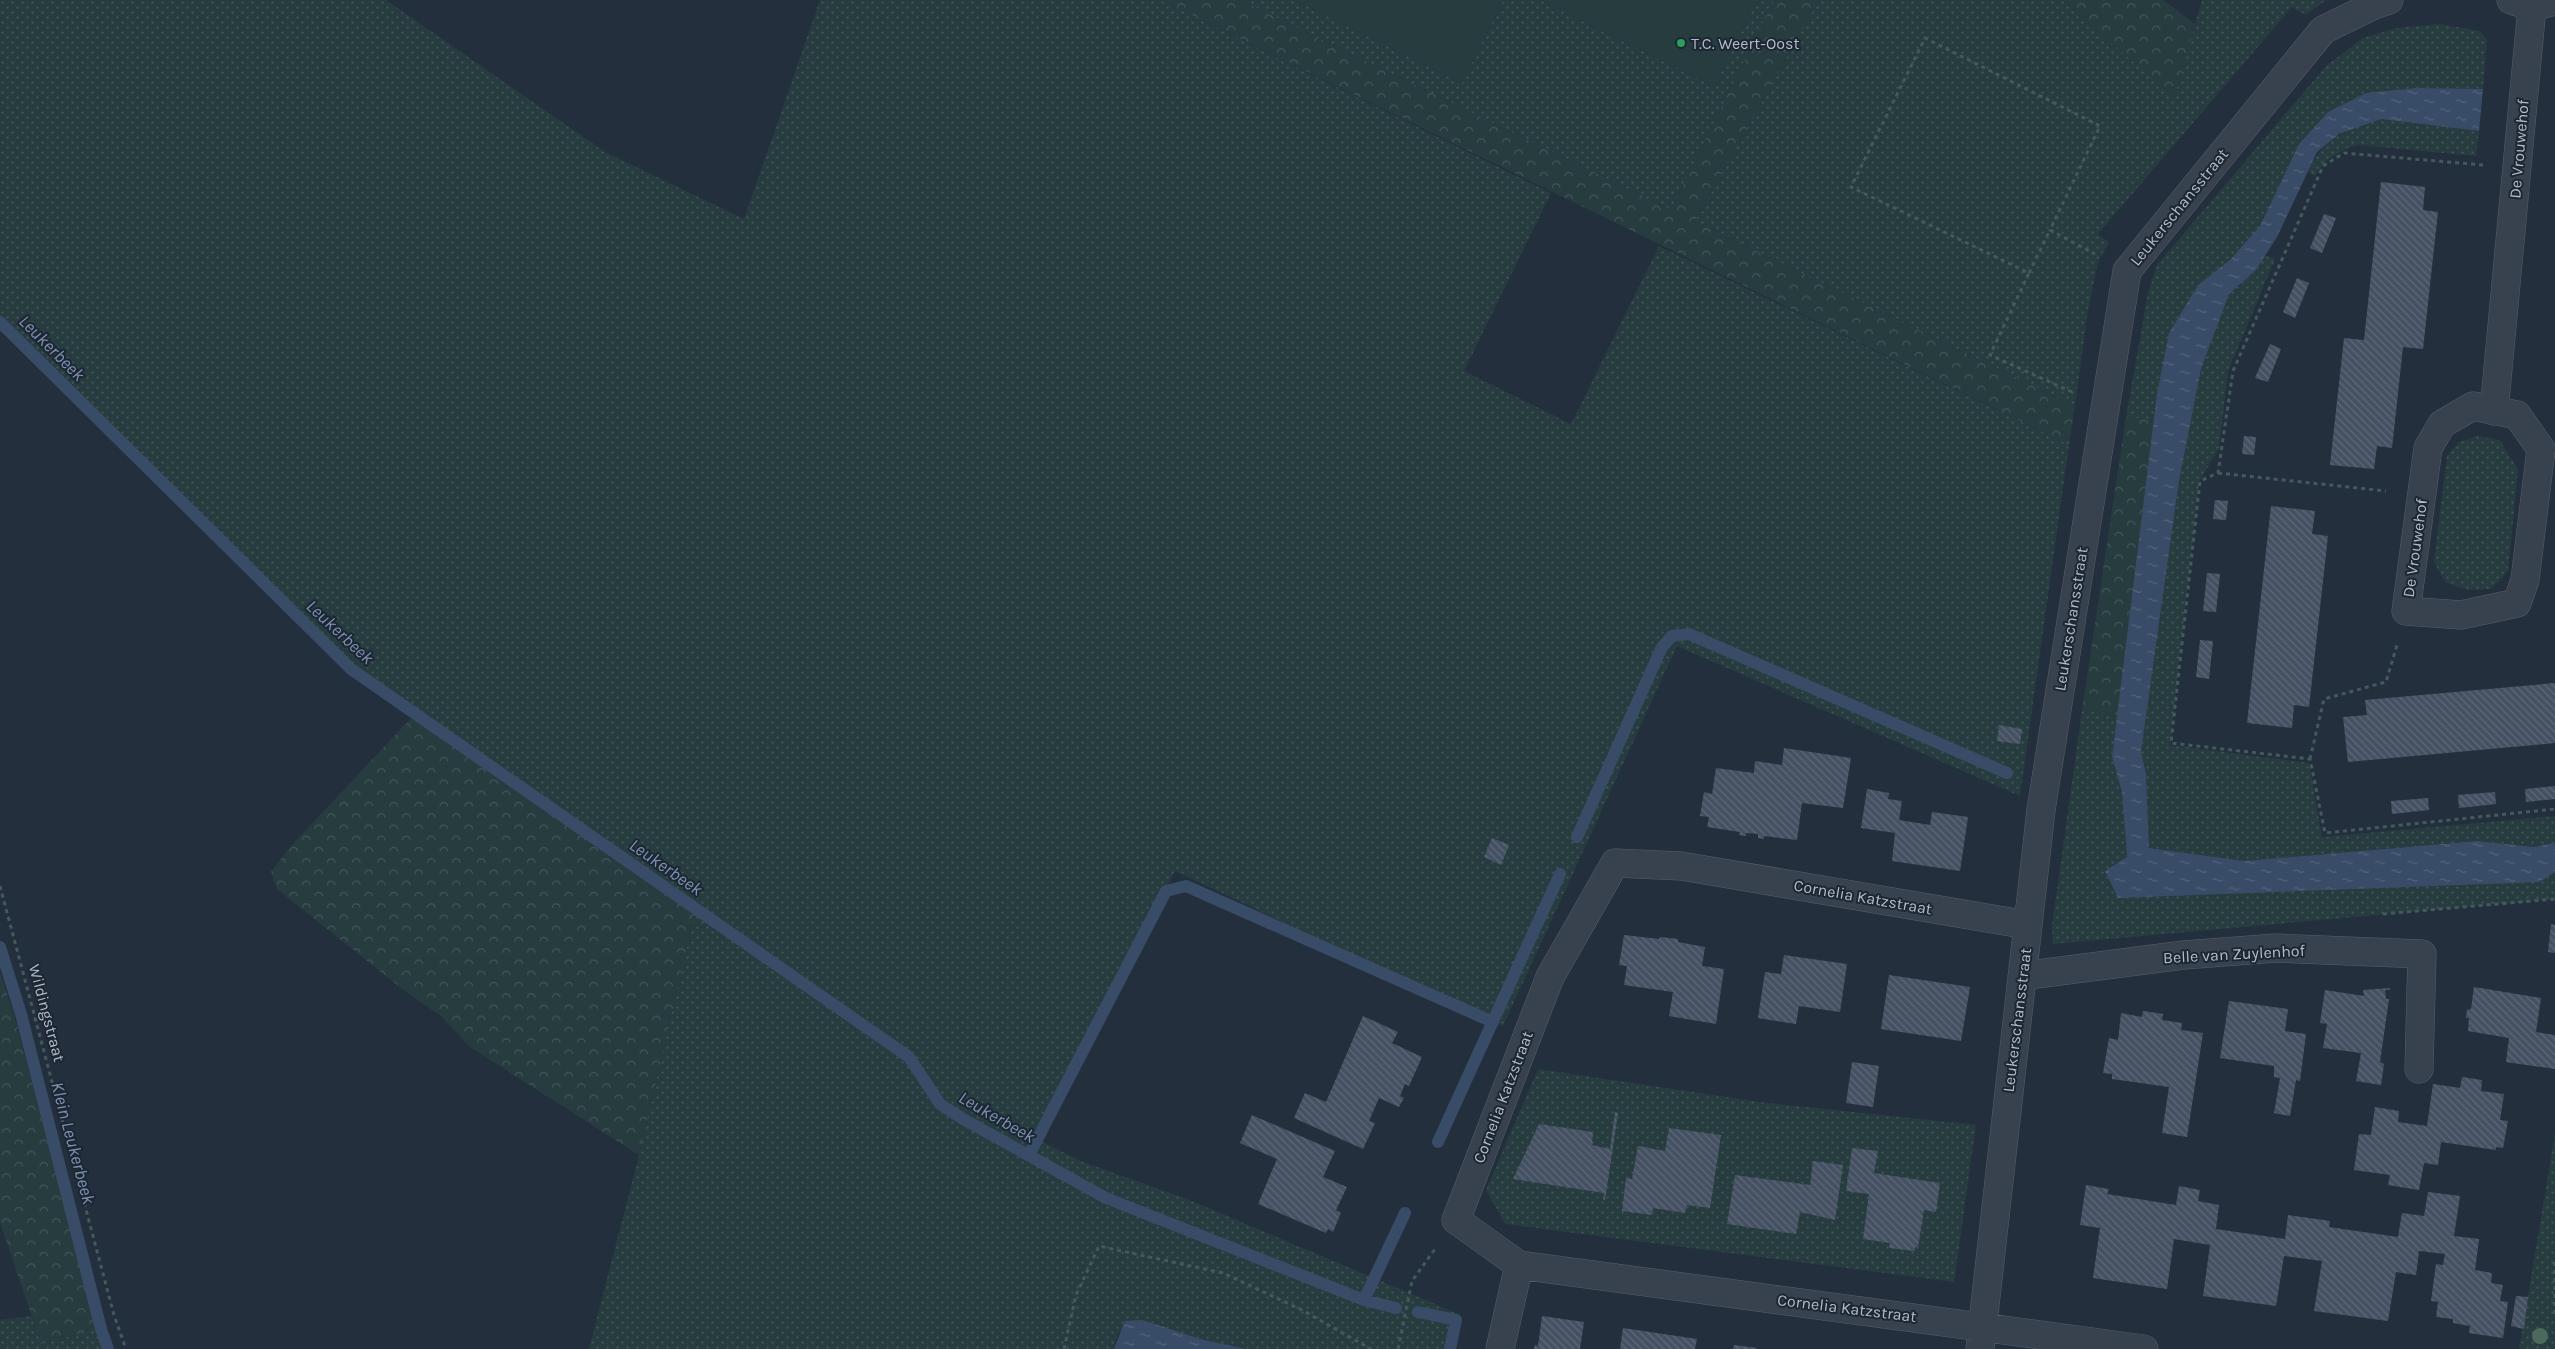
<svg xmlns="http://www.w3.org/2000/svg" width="2555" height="1349" viewBox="0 0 2555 1349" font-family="Karla,sans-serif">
  <defs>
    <pattern id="green-dots" width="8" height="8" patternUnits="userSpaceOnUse" patternTransform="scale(1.25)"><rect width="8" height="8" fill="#263c3f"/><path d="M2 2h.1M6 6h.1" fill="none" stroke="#435659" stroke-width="1.8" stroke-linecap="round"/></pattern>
    <pattern id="forest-crowns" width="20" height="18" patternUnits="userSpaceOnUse" patternTransform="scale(1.25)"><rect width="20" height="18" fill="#263c3f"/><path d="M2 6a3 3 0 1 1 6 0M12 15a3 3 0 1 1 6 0" fill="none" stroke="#435659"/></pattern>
    <pattern id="water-ripples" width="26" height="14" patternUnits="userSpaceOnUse" patternTransform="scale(1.25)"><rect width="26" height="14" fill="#394c67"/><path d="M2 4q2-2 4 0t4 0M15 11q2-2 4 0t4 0" fill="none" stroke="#53647b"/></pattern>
    <pattern id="building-back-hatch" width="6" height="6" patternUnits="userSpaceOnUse" patternTransform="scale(1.25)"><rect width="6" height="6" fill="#455162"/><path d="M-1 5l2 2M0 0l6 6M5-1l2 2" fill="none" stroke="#5d6877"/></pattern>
  </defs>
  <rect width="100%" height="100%" fill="#242f3e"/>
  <path fill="url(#green-dots)" d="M0 0H386L605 152 744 219 820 0H1161L1551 193 1464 371 1571 424 1659 246 2069 445 2020 796 1677 646 1503 1026 1175 871 1037 1139 1083 1162 1187 1199 1461 1315 1451 1349H1246L1204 1340 1142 1320 1118 1334 1114 1349H589L639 1155 695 912 416 713 356 667 0 321Z
    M1241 0H1295L1462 83 1503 0H1540L1714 86 1757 0H1774L1671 210Z
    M1819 0H2063L2174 97 2202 0H2326L2306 15 2292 7 2098 234 2109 242 2098 262 2088 310 2075 406 1695 221Z
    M2439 24 2480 31 2487 40 2483 89 2417 88 2328 112 2299 144 2260 226 2230 260 2198 285 2169 333 2155 420 2126 417 2148 293 2157 265 2326 66 2363 38 2397 28Z
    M2381 119 2479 131 2476 156 2357 145C2339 151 2324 159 2315 176L2308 172C2325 135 2344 132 2381 119Z
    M2265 255 2275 259 2228 371 2219 448 2199 482 2170 745 2309 763 2322 837 2555 816V843L2534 847 2477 841 2244 861 2149 848 2146 774 2141 752 2179 481 2201 369 2229 294 2256 270Z
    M2477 436 2500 440 2518 470 2508 571 2491 589 2468 590 2445 582 2434 562 2447 456 2459 442Z
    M2082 710 2118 715 2112 757 2122 792 2127 857 2539 882 2555 872V899L2053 944 2052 926Z
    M1538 1069 1760 1102 1976 1125 1954 1282 1505 1224 1486 1190Z
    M2555 1134V1349H2519Z
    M32 1316 41 1344 97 1329 104 1349H0V1320Z"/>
  <path fill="url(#forest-crowns)" d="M1161 0H1241L1671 210 1774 0H1819L1695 221 2075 406 2069 445Z
    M2063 0H2163L2195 24 2174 98Z
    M2126 417 2155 420 2118 715 2082 710Z
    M416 713 695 912 639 1155 470 1047 441 1016 401 988 277 889 271 872 290 847Z
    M0 972 14 1015 97 1329 41 1344 0 1222Z"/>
  <path fill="#263c3f" d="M1295 0H1503L1462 83Z
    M1540 0H1757L1714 86Z"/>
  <path fill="url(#water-ripples)" d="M2417 88 2483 89 2479 131 2381 119 2339 134 2317 152 2277 237 2256 270 2229 294 2201 369 2179 481 2141 752 2146 774 2149 848 2244 861 2477 841 2534 847 2555 843V872L2539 882 2118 898 2105 871 2127 857 2122 792 2112 757 2157 394 2169 333 2198 285 2230 260 2260 226 2299 144 2328 112 2366 93Z
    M1142 1320 1204 1340 1246 1349H1114L1125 1321Z"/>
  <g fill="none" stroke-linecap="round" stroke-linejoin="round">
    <path stroke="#394c67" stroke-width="12" d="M0 322 351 669 909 1057 940 1104 963 1119 1106 1198 1364 1300 1396 1308
      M1577 837 1662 647 1672 636 1689 634 2007 773
      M0 947 21 1014 101 1329 108 1349
      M1438 1142 1560 874
      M1029 1155 1166 891 1186 886 1493 1022
      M1364 1300 1405 1213
      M1418 1312 1456 1320 1450 1349"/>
  </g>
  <path fill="url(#building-back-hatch)" d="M2381 182 2425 187 2423 210 2438 212 2423 349 2403 347 2392 448 2377 446 2374 469 2330 465 2344 338 2364 340Z
    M2324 214 2336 218 2322 253 2310 248Z
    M2297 278 2309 283 2295 318 2283 312Z
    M2270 344 2281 349 2268 382 2255 378Z
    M2244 436 2256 437 2254 455 2242 454Z
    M2215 500 2228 501 2226 520 2213 519Z
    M2271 506 2315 511 2312 534 2328 536 2309 707 2294 705 2292 728 2247 723Z
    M2207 573 2220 574 2216 612 2203 611Z
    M2200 640 2213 641 2209 679 2196 677Z
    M2555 683V743L2348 762 2343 717 2367 715 2365 700Z
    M1999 725 2022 729 2020 744 1997 741Z
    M1784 748 1851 758 1843 808 1802 803 1797 840 1764 836V839L1758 838V834L1746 833V836L1739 835 1740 832 1707 827 1709 817 1700 816 1704 792 1712 794 1716 768 1754 773 1755 761 1782 765Z
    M2555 786V799L2526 802 2525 789Z
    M1867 789 1889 793 1888 799 1902 801 1899 820 1930 825 1932 812 1968 817 1960 871 1892 861 1895 833 1861 828Z
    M2495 792 2496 804 2459 808 2458 795Z
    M2428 798 2429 810 2392 814 2391 801Z
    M1492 838 1509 845 1501 865 1484 857Z
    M2551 924 2555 925V953L2548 952Z
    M1624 935 1659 939 1660 937 1678 939V942L1705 947 1702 966 1724 969 1716 1024 1669 1016 1673 992 1624 985 1627 966 1619 965Z
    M1784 955 1847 964 1840 1012 1799 1006 1796 1024 1758 1018 1765 972 1781 974Z
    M1889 975 1970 987 1961 1041 1881 1029Z
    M2474 987 2541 998 2536 1032 2555 1035V1069L2506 1062 2509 1038 2468 1031 2469 1018H2466L2467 1010 2471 1009Z
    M2390 988V990H2385L2386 999H2389L2380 1062 2384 1064 2381 1085 2356 1081 2361 1053 2323 1048 2327 1024 2320 1023 2325 990 2364 996 2363 990Z
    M2229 1001 2288 1009 2285 1031 2306 1034 2300 1081 2296 1080 2290 1116 2274 1113 2280 1078 2274 1077V1066L2220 1058Z
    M2143 1011 2163 1014 2162 1020 2182 1023 2181 1030 2203 1033 2187 1137 2162 1133 2169 1087 2112 1079V1074L2103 1073 2109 1038 2118 1040 2121 1013 2142 1017Z
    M1363 1016 1398 1032 1392 1043 1422 1057 1409 1086 1405 1084 1400 1096 1404 1098 1399 1107 1379 1098 1369 1121 1375 1123 1363 1149 1294 1118 1305 1093 1326 1102Z
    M1852 1062 1879 1066 1873 1107 1846 1103Z
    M2462 1077 2482 1080 2481 1091 2504 1094 2500 1120 2508 1121 2503 1148 2496 1147V1150L2441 1142 2438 1165 2424 1163 2419 1190 2388 1185 2390 1175 2354 1170 2359 1134 2371 1135 2375 1107 2399 1111 2398 1122 2427 1126 2433 1084 2460 1088Z
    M1615 1112 1618 1113 1605 1200 1603 1199 1604 1193 1513 1179 1539 1124 1593 1132 1592 1145 1610 1149Z
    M1252 1115 1335 1151 1323 1177 1347 1187 1336 1210 1341 1213 1333 1232 1328 1229 1326 1233 1258 1204 1277 1159 1240 1143Z
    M1669 1128 1721 1135 1710 1208 1687 1205 1685 1213 1653 1208 1652 1215 1622 1211 1626 1178 1632 1179 1638 1146 1665 1151Z
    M1852 1148 1878 1151 1874 1173 1940 1183 1936 1212 1924 1210 1918 1247H1915V1251L1889 1248 1890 1243 1863 1239 1869 1194 1846 1191Z
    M1813 1161 1843 1165 1835 1220 1800 1212 1796 1234 1727 1224 1735 1175 1810 1185Z
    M2086 1185 2109 1189 2107 1194 2176 1205 2179 1186 2200 1190 2198 1201 2219 1205 2216 1229 2285 1239 2288 1215 2330 1221 2329 1227 2398 1237 2402 1213 2424 1216 2428 1192 2460 1196 2454 1236 2479 1239 2475 1270 2492 1273 2491 1283 2503 1285 2500 1301 2508 1302 2503 1338 2469 1333 2470 1326 2453 1323V1319L2436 1317 2438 1302 2431 1301 2436 1264 2443 1265 2445 1254 2419 1251 2416 1275 2396 1272 2388 1321 2314 1311 2322 1261 2284 1256 2276 1306 2203 1296 2210 1245 2174 1239 2167 1289 2093 1278 2100 1228 2080 1225Z
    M2516 1296 2528 1297 2524 1329 2511 1326Z
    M1542 1316 1584 1322 1580 1349H1534L1535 1345 1538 1346Z
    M1623 1328 1697 1339 1695 1349H1620Z
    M1734 1345 1757 1348 1756 1349H1733Z"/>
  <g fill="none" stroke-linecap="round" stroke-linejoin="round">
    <g stroke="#565f6c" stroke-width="29">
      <path id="minor" d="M2511 0 2532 7 2555 1
        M2473 406 2517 415 2541 449 2525 580 2517 603 2461 615 2406 611 2428 448 2442 424Z
        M2494 411 2532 7
        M2028 925 1681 866 1615 863 1550 977 1456 1220 1519 1265 2144 1349
        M2022 976 2184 955 2276 948 2422 954 2419 1069
        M1500 1349 1519 1265
        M1980 1349 2041 810 2127 271 2323 30 2374 5 2389 0"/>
    </g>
    <path stroke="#44595c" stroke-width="3" stroke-dasharray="4 4" stroke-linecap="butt" d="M2483 165 2344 153 2323 166 2233 371 2218 473 2200 481 2171 743 2310 759 2325 833 2555 809
      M2029 273 2050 230
      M2072 392 1990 355 2029 273 1851 187 1925 38 2100 126 2050 230 2095 254
      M2218 473 2386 491
      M2310 759 2324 699 2386 682 2397 645
      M0 886 114 1315 126 1349
      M2383 914 2555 899
      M2555 1262V1317
      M1064 1349 1076 1295 1099 1246 1223 1273 1302 1310 1371 1349
      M1398 1349 1412 1281 1435 1249"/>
    <use href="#minor" stroke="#38414e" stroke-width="28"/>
  </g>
  <circle fill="#4b6a5d" cx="2540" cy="1336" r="8"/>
  <circle fill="#2e9e5b" stroke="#1d2633" stroke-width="2" cx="1681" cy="43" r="5"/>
  <g text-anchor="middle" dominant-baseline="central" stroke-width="4" stroke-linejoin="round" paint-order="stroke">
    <g font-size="16" fill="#b4bcc9" stroke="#1d2633" text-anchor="start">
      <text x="1691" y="43">T.C. Weert-Oost</text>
    </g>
    <g font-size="16" fill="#b4bcc9" stroke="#1d2633">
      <text transform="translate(2519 149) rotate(-85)">De Vrouwehof</text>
      <text transform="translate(2179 207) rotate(-51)">Leukerschansstraat</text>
      <text transform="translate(2415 548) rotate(-82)">De Vrouwehof</text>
      <text transform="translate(2071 619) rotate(-81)">Leukerschansstraat</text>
      <text transform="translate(1863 897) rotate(10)">Cornelia Katzstraat</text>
      <text transform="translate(2234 954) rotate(-3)">Belle van Zuylenhof</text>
      <text transform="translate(47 1013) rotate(75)">Wildingstraat</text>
      <text transform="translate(2017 1020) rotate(-83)">Leukerschansstraat</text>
      <text transform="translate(1503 1097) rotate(-69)">Cornelia Katzstraat</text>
      <text transform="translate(1847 1308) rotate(7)">Cornelia Katzstraat</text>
    </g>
    <g font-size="18" font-style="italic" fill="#7c92b1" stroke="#1d2633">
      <text transform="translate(52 348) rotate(45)">Leukerbeek</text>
      <text transform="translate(340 632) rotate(43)">Leukerbeek</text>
      <text transform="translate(666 867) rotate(35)">Leukerbeek</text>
      <text transform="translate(997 1117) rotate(30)">Leukerbeek</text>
      <text transform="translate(73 1143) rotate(75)">Klein Leukerbeek</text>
    </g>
  </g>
</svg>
